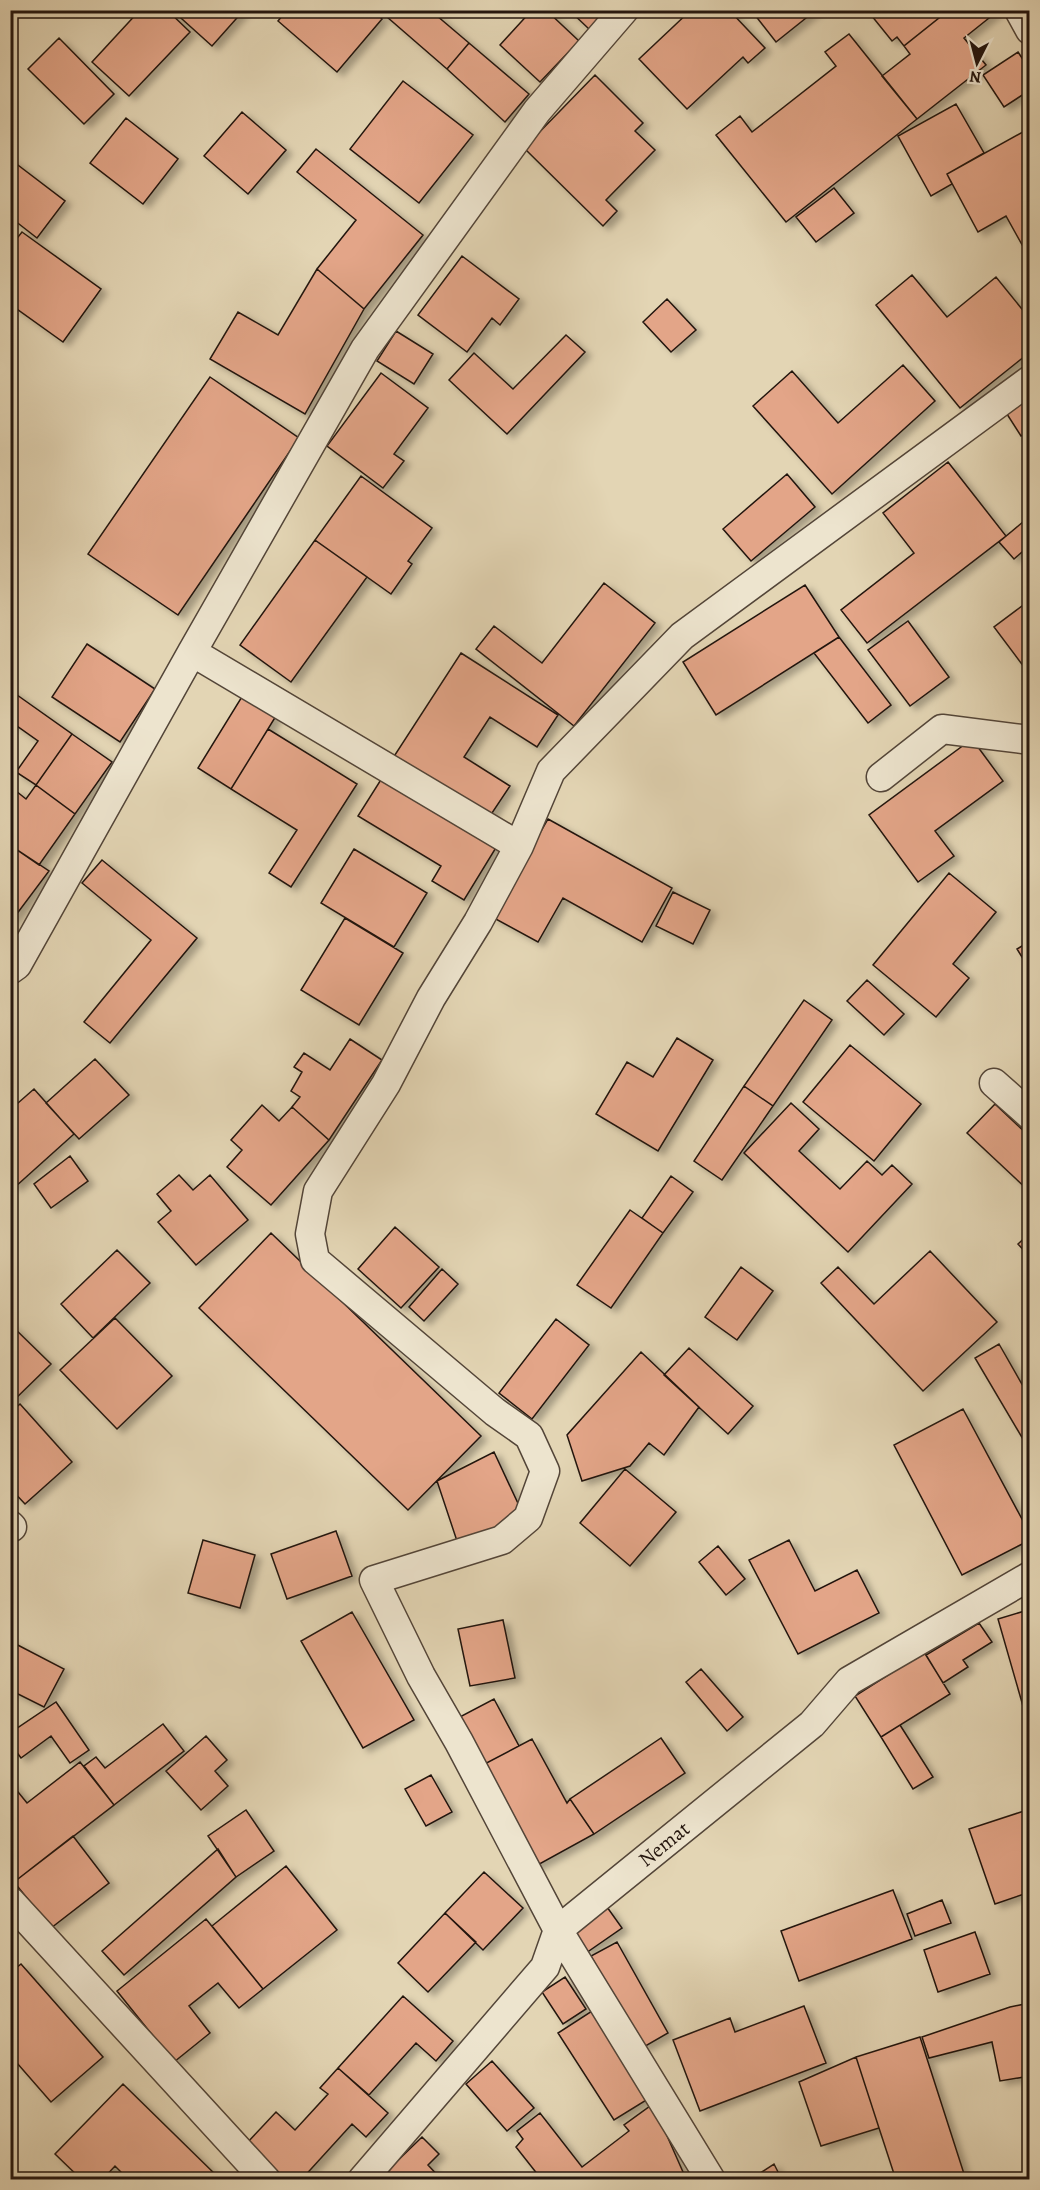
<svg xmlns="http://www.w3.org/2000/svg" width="1040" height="2190" viewBox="0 0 1040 2190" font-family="Alegreya,serif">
  <defs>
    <filter id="shadow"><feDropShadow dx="6" dy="4" stdDeviation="3" flood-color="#0004"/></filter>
  </defs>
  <rect width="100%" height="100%" fill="#e3d5b4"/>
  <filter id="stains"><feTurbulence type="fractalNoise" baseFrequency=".00333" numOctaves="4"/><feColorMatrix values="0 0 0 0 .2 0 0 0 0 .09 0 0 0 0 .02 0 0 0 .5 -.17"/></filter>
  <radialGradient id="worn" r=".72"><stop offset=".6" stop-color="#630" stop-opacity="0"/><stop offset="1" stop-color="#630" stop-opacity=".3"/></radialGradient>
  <path fill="#e3a588" stroke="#23150e" stroke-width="1.5" filter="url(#shadow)" d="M140 10H167L190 32 129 96 92 62Z
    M172 10H244L212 46Z
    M287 10H373L382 19 337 72 278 21Z
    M379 10H430L469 43 447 69Z
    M532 10H546L579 41 540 82 500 45Z
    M569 10H606L589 29Z
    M691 10H729L765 48 748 63 743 57 687 109 639 59Z
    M751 10H816L776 42Z
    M867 10H949L904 46 897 37 892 41Z
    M949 10H999L964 38 986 65 917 119 882 76 910 54 904 46Z
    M849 34 917 119 786 222 716 135 740 116 752 132 836 66 825 52Z
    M59 38 114 94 84 124 28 69Z
    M469 43 529 94 505 122 447 69Z
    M1018 52 1030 70V90L1004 107 983 75Z
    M595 75 643 123 635 131 655 150 606 200 617 211 603 226 524 148Z
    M403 81 473 135 419 203 350 149Z
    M956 104 984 153 947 174 952 184 931 196 898 136Z
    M242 112 286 150 248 194 204 156Z
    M126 118 178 159 143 204 90 163Z
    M1030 128V259L1006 216 978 232 947 174Z
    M316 149 423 235 364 309 317 269 356 220 297 172Z
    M10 159 65 201 37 238 10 217Z
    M834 188 854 213 816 242 796 217Z
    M22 232 101 289 63 342 10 304V247Z
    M462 256 519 299 500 325 492 318 467 352 418 315Z
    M317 269 364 309 305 414 210 359 238 312 278 335Z
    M912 275 947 317 996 277 1030 319V352L960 408 876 305Z
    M667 299 696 330 671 352 643 322Z
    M396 331 433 354 414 384 377 361Z
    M566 335 585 352 507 434 449 380 474 353 513 389Z
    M903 365 935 401 832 494 753 406 792 371 838 423Z
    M381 373 428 408 394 454 404 461 383 488 327 446Z
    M210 377 299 438 178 615 88 554Z
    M1030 396V431L1021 436 1005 411Z
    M948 462 1006 536 867 643 841 610 914 553 883 513Z
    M787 474 815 507 751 561 723 529Z
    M361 476 432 528 408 561 412 564 391 594 315 540Z
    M1030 516V545L1014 559 999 542Z
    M315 540 367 577 291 682 240 645Z
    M604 583 655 623 574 726 476 649 494 626 542 663Z
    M805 585 839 637 716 715 683 662Z
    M1030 600V675L994 627Z
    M908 621 949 677 910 706 868 650Z
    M839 637 891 705 868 723 814 653Z
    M87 644 155 689 120 742 52 697Z
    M461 653 558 715 537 747 490 717 464 757 510 786 486 822 391 761Z
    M10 690 72 734 36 785 16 772 38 741 10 721Z
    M243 695 276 716 231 789 198 768Z
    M268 729 357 784 291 887 269 873 297 830 231 789Z
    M72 734 112 762 75 814 36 785Z
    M972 739 1003 781 935 831 954 856 918 882 869 815Z
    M382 778 497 846 464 900 432 881 441 866 358 816Z
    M36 785 75 814 39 865 10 845V799L16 791 26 799Z
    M548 819 672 888 642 942 563 898 538 942 492 917Z
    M10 845 49 871 10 923Z
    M354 849 427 893 394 947 321 903Z
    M102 860 197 938 110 1043 84 1022 151 940 82 883Z
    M949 873 996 912 953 964 969 978 936 1017 873 965Z
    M673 892 710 910 693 944 656 926Z
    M345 918 403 953 359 1025 301 990Z
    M1030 941V970L1017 949Z
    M867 980 904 1014 884 1035 847 1001Z
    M804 1000 832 1020 773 1106 744 1086Z
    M677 1038 713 1060 658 1151 596 1114 627 1062 653 1077Z
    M350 1039 382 1060 329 1140 292 1107 300 1097 291 1091 302 1072 294 1067 304 1053 330 1070Z
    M850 1045 921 1104 874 1161 803 1102Z
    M95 1059 129 1095 79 1139 46 1103Z
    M744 1086 773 1106 722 1180 694 1161Z
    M34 1089 74 1134 15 1187 10 1182V1110Z
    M791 1103 819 1129 799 1151 840 1189 867 1161 882 1175 892 1165 912 1184 848 1252 744 1153Z
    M995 1104 1030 1137V1192L967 1133Z
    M262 1105 279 1121 292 1107 329 1140 271 1205 227 1167 242 1150 231 1140Z
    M70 1156 88 1181 51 1208 34 1184Z
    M179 1175 193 1190 210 1175 248 1220 196 1265 158 1222 171 1211 157 1194Z
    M671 1176 693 1192 663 1233 642 1218Z
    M630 1210 663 1233 611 1308 577 1285Z
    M395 1227 439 1267 401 1308 358 1269Z
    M271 1233 481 1436 408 1510 199 1308Z
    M1030 1233V1257L1018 1244Z
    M117 1250 150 1283 93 1338 61 1304Z
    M930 1251 997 1322 923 1391 821 1283 838 1267 874 1304Z
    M741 1267 773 1291 737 1340 705 1317Z
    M442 1269 458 1284 424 1321 409 1307Z
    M115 1318 172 1376 117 1429 60 1370Z
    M556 1319 589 1345 532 1419 499 1393Z
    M10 1324 51 1364 10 1404Z
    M999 1344 1023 1386 1030 1383V1451L975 1358Z
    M689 1348 753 1406 728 1434 664 1375Z
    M641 1352 699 1407 664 1455 649 1443 630 1466 582 1481 567 1435Z
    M20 1404 72 1462 25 1504 10 1488V1413Z
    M963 1409 1030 1534V1540L962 1575 894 1445Z
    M494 1452 522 1512 509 1528 459 1547 437 1481Z
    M625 1469 676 1512 630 1566 580 1523Z
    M336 1531 352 1576 287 1599 271 1554Z
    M203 1540 255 1555 240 1608 188 1593Z
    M789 1540 815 1591 857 1570 879 1613 798 1654 749 1560Z
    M718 1546 745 1579 726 1595 699 1562Z
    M1028 1610 1030 1616 1029 1727 998 1619Z
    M352 1612 414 1720 363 1748 301 1641Z
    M503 1620 515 1678 470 1686 458 1629Z
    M979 1623 992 1642 963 1660 968 1667 943 1683 926 1655Z
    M10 1641 64 1669 44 1707 10 1690Z
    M924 1652 950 1694 881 1737 855 1696Z
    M701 1669 743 1717 727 1731 686 1682Z
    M494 1699 519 1746 479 1767 454 1720Z
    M56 1702 89 1750 70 1763 51 1736 21 1758 10 1743V1733Z
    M163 1724 184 1751 114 1805 84 1766 96 1757 105 1768Z
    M900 1725 933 1777 913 1789 881 1737Z
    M206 1736 227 1760 215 1771 228 1786 201 1810 166 1771Z
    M661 1738 685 1773 594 1834 570 1799Z
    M532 1739 567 1803 570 1799 594 1834 534 1867 479 1767Z
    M80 1762 114 1805 14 1882 10 1877V1782L27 1803Z
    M431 1775 452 1812 426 1826 405 1789Z
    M1030 1809V1892L995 1904 969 1829Z
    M246 1810 274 1851 236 1877 208 1836Z
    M73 1836 109 1883 51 1928 14 1882Z
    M218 1849 236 1877 124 1975 102 1951Z
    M286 1866 337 1930 263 1989 212 1926Z
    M484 1872 523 1908 483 1950 445 1913Z
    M893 1890 912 1939 799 1981 781 1931Z
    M942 1900 951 1923 915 1936 907 1914Z
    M607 1907 622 1928 586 1953 572 1932Z
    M445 1913 476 1942 428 1992 398 1963Z
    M206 1919 263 1989 239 2008 218 1983 189 2006 210 2033 174 2062 117 1991Z
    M975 1932 990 1974 938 1992 924 1950Z
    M617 1942 668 2033 642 2048 591 1956Z
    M21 1964 103 2057 51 2102 10 2055V1973Z
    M565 1977 586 2009 563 2024 542 1992Z
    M403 1996 453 2041 436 2061 416 2043 369 2095 338 2068Z
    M1030 2003V2076L1000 2081 992 2042 929 2058 922 2037 1010 2007Z
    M804 2006 826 2063 700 2111 673 2040 730 2018 735 2032Z
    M592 2011 648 2099 614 2120 558 2033Z
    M920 2037 966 2180H896L879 2128 856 2057Z
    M856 2057 879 2128 821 2146 799 2082Z
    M492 2061 534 2108 507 2131 466 2084Z
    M338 2068 388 2113 366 2137 352 2124 301 2180H287L247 2143 276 2112 295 2130 328 2094 320 2088Z
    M123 2084 221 2180H129L115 2166 102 2180H82L55 2154Z
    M653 2104 683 2172 674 2180H542L516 2147 523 2139 517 2131 540 2113 582 2167 629 2131 624 2125Z
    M422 2137 439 2154 428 2165 442 2180H395L387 2171Z
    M774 2164 782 2180H755L754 2177Z"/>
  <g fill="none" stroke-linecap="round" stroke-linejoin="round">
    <g stroke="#534538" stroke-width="31">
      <path id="street" d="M1019 10 1030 30
        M192 652 519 846
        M881 777 942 729 1030 740
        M10 970 17 965 192 652 365 349 537 111 624 10
        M994 1083 1030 1115
        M10 1525 12 1527
        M10 1901 266 2180
        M362 2180 545 1967 558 1930 812 1724 849 1681 1030 1576
        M711 2180 558 1930 459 1742 421 1676 374 1580 502 1540 528 1518 545 1471 529 1436 495 1412 315 1260 310 1234 318 1191 386 1084 431 998 478 922 519 846 551 771 682 636 1030 380"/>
    </g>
    <use href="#street" stroke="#ede4ce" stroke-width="28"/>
  </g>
  <g text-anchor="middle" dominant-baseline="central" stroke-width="5" stroke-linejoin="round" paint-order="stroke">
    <g font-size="21" fill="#23150e" stroke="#ede4ce">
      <text transform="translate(664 1844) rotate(-39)">Nemat</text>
    </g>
  </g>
  <rect width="1040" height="2190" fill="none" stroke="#e3d5b4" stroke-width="36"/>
  <rect x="12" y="12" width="1016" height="2166" fill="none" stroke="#23150e" stroke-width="3"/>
  <rect x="18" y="18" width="1004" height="2154" fill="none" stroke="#23150e" stroke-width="1.5"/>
  <g transform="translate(977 63) rotate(186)" stroke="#ede4ce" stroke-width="4.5" paint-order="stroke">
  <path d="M0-4.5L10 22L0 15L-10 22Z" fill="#23150e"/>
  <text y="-9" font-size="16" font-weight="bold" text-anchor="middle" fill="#23150e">N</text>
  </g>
  <rect width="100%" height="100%" filter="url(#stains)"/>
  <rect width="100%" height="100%" fill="url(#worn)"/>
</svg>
